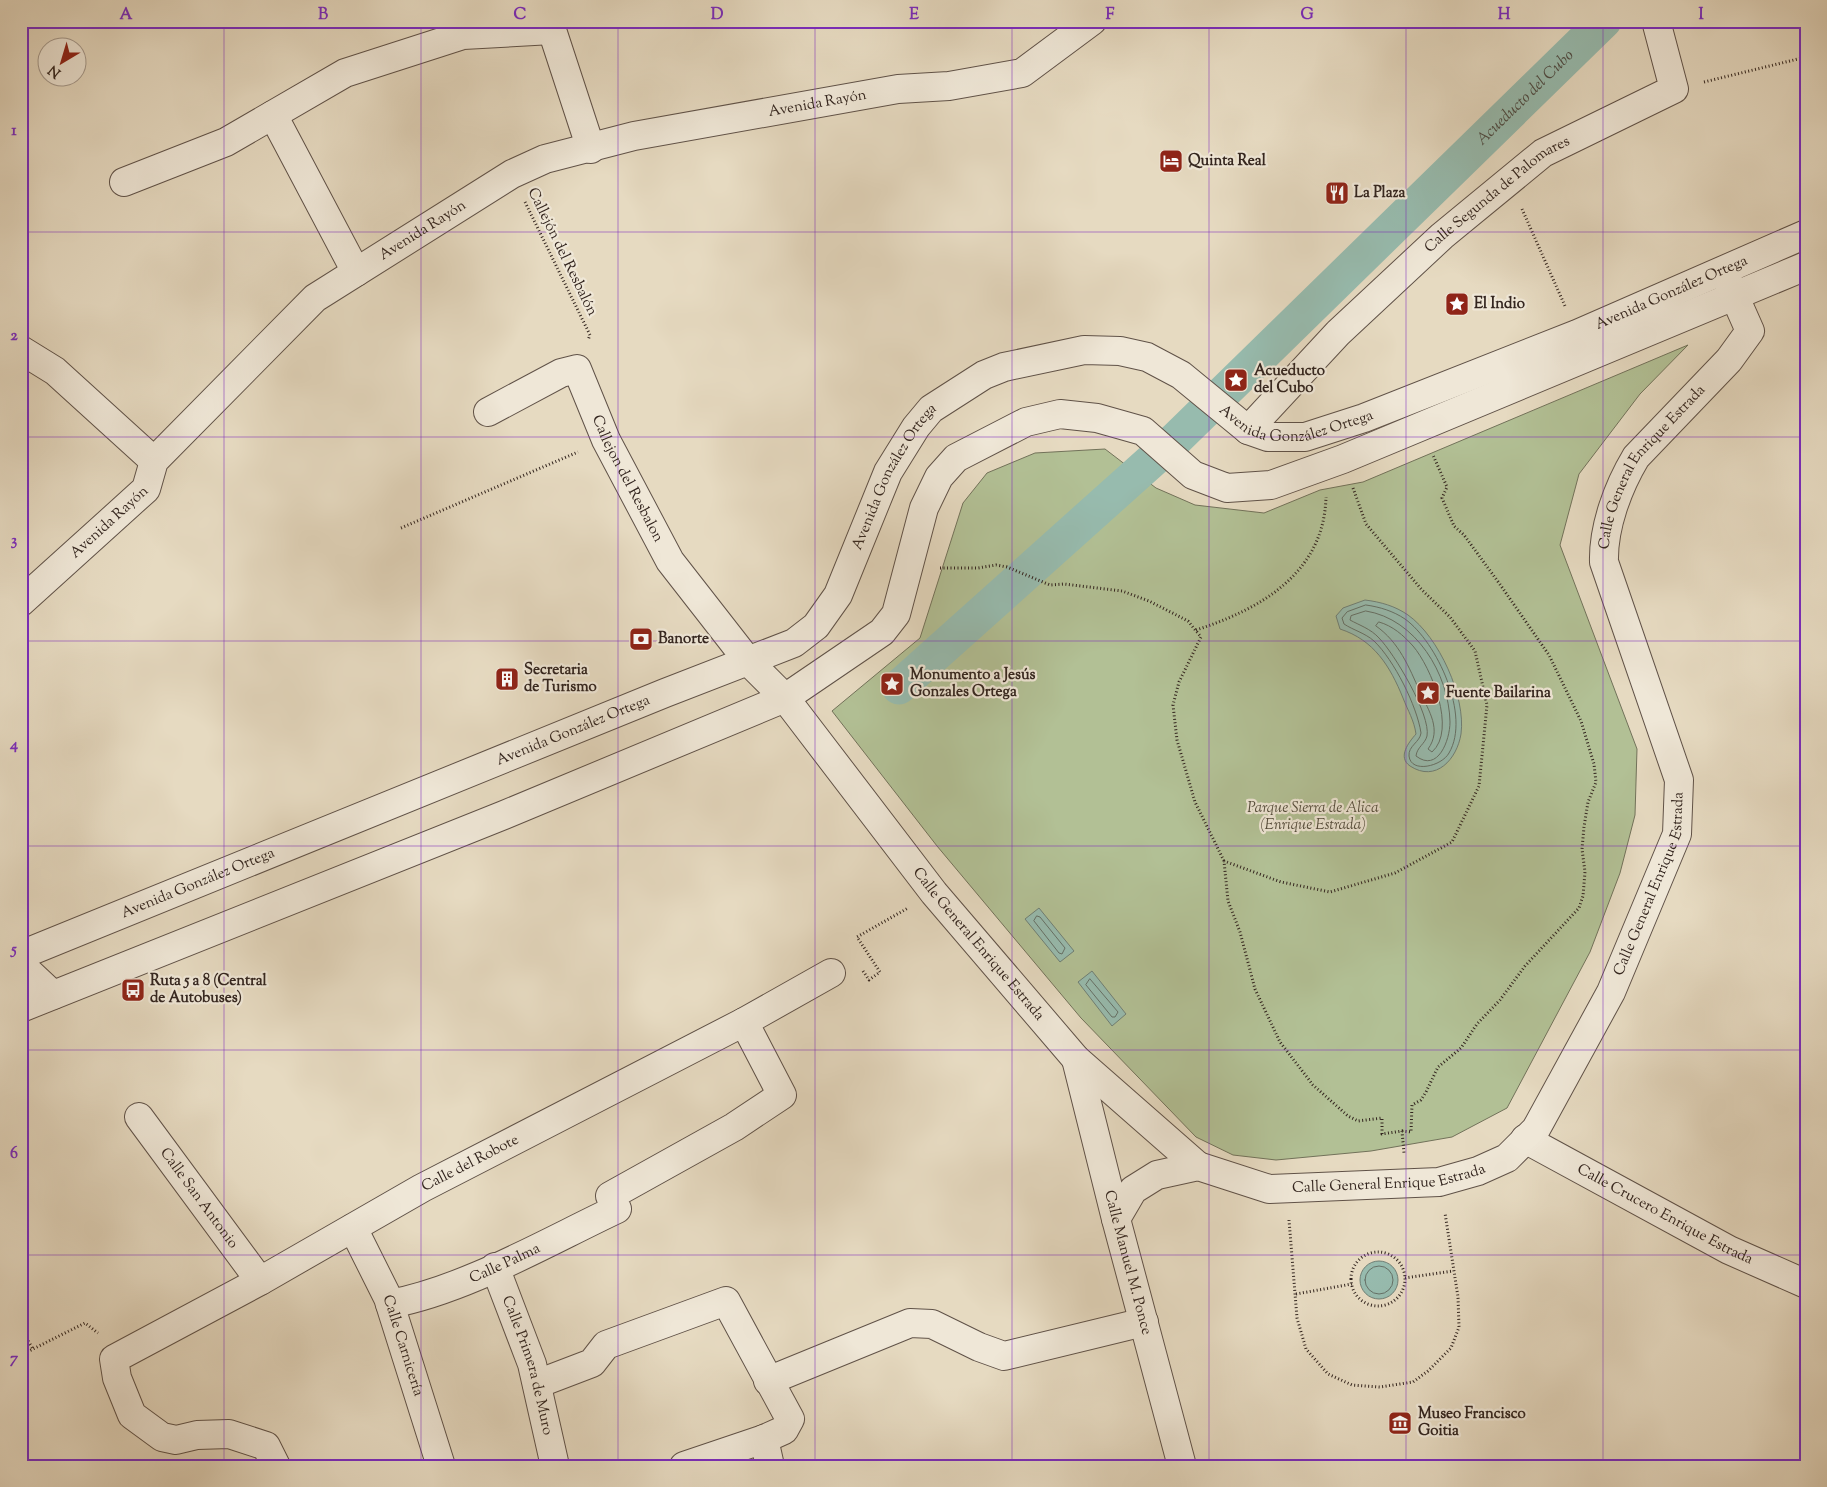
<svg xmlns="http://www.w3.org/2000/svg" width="1827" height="1487" viewBox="0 0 1827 1487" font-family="'Sorts Mill Goudy',serif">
  <rect width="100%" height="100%" fill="#e6dac1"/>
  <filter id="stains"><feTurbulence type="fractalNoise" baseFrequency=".004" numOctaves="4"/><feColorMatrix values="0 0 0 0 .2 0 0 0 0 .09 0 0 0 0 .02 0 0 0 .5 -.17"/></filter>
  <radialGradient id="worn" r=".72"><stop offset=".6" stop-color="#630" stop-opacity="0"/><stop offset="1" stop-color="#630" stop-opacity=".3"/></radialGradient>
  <path fill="#b2c095" stroke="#72725a" d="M1688 345 1640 394 1579 474 1560 545 1637 749 1635 815 1620 873 1590 952 1507 1108 1452 1137 1371 1151 1276 1160 1233 1155 1196 1137 1081 1018 937 846 832 711 920 638 963 503 987 473 1035 453 1105 449 1156 488 1195 505 1264 513 1320 490 1363 482Z"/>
  <path fill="#97bbae" stroke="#6f7f75" d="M1365 600C1381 602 1395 606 1408 615 1439 637 1466 697 1461 734 1457 759 1436 783 1410 766 1397 757 1409 742 1416 734 1414 720 1408 711 1403 698 1390 666 1374 640 1340 629L1336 616 1343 608Z
    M1039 908 1074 951 1060 962 1025 919Z
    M1092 971 1126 1014 1112 1026 1078 982Z
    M1360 1280a19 19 0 1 1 38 0a19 19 0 1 1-38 0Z"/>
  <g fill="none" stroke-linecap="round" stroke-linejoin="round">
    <path stroke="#657066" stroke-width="1" d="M1366 605C1380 607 1393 611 1405 619 1437 642 1471 716 1449 753 1442 766 1411 774 1409 756 1408 746 1420 742 1421 733 1417 706 1394 660 1374 641 1365 633 1353 630 1344 624L1342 618 1347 612Z
      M1366 611C1416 619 1449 674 1450 722 1450 740 1438 773 1416 756 1417 747 1425 744 1427 736 1431 715 1394 653 1379 638 1371 629 1359 625 1350 620L1351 616Z
      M1379 622C1393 626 1403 635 1413 646 1431 667 1457 730 1432 752L1428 749C1442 730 1429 711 1420 692 1409 667 1399 642 1376 626Z
      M1037 916 1040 917 1065 948 1062 954 1059 953 1034 921Z
      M1090 979 1118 1012 1115 1017H1112L1086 985Z
      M1365 1280a14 14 0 1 1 28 0a14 14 0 1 1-28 0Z"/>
    <path stroke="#97bbae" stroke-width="35" id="s1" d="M899 687 1177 438 1604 21"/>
    <g stroke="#605248" stroke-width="30">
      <g id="minor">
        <path d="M552 21V30L591 149"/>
        <path d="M273 115 356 272"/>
        <path d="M124 182 226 142 345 73 463 35 552 30"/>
        <path d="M21 350 55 371 154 461"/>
        <path id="s2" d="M488 412 561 373 577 369 606 440 670 561 748 661 785 698 934 893 1076 1059 1198 1166"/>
        <path id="s3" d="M1248 430 1338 333 1442 236 1543 153 1674 89 1656 21"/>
        <path id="s4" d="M21 602 146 489 154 461 315 298 512 174 545 159 634 136 898 89 949 86 1022 73 1092 21"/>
        <path id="s5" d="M21 955 665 693 794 643 816 626 838 595 888 472 916 427 931 409 984 375 1004 367 1084 350 1120 351 1147 357 1181 375 1248 430 1268 437H1305L1364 418 1577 334 1806 234"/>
        <path d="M21 965 53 995"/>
        <path d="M21 1008 504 815 785 698 882 632 896 614 924 508 939 477 956 458 1026 422 1060 414 1097 418 1143 431 1193 475 1227 488 1271 485 1343 459 1806 266"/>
        <path id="s6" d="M1076 1059 1116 1219 1182 1466"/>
        <path id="s7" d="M139 1117 260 1281"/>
        <path id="s8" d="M1525 1139 1729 1250 1806 1284"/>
        <path id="s9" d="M1116 1219 1133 1190 1157 1175 1198 1166 1269 1189 1439 1182 1478 1171 1507 1158 1536 1129 1611 992 1677 834 1679 780 1604 562C1603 527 1618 487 1636 457L1729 360 1750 331 1727 279"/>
        <path id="s10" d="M353 1228 388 1298 441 1466"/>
        <path id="s11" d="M495 1267 532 1364 555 1466"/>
        <path id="s12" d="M390 1304C465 1290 547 1242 617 1209L610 1196 734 1127 782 1095 744 1022"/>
        <path d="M768 1381 910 1323 932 1324 979 1347 1004 1356 1144 1322"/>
        <path d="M537 1384 592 1363 606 1345 726 1301 790 1419 784 1430 764 1439 684 1466"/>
        <path d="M764 1439 770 1466"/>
        <path id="s13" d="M276 1466 266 1446 229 1434 197 1435 176 1440 162 1437 132 1415 117 1378 114 1359 260 1281 422 1188 744 1022 831 973"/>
      </g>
    </g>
    <path stroke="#33251f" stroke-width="3" stroke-dasharray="1 2.5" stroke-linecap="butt" d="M1704 82 1806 57
      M525 202 590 335 588 340
      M1522 209 1565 306
      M1353 488 1366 524 1422 590 1450 617 1475 651 1487 705 1479 786 1452 842 1395 873 1330 892 1281 882 1224 861 1228 901 1240 932 1255 989 1280 1042 1313 1085 1348 1116 1358 1121 1382 1118V1134L1402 1131 1404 1153
      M401 528 578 452
      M940 568H978L996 565 1007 567 1050 585 1064 584 1122 591 1149 601 1188 621 1201 637 1179 682 1173 705 1177 740 1195 802 1224 861
      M1196 630C1261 609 1324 573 1326 497
      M863 971 869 980 880 972 857 937 908 908
      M1402 1131 1411 1132 1412 1105 1421 1100 1426 1092 1438 1067 1461 1048 1477 1024 1500 1000 1525 966 1579 908 1583 896 1585 872 1582 849 1584 827 1588 802 1596 782 1594 764 1581 721 1549 655 1499 583 1464 535 1454 526 1442 498 1447 487 1433 455
      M1289 1220 1297 1318 1306 1349 1328 1374 1352 1385 1380 1387 1413 1382 1428 1371 1451 1348 1459 1327 1458 1297 1445 1213
      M1351 1279a27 27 0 1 1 54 0a27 27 0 1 1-54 0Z
      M1405 1278 1453 1271
      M1296 1294 1352 1284
      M21 1329 33 1349
      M21 1355 85 1323 98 1333"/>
    <use href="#minor" stroke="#efe7d7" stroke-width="28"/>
  </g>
  <path fill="none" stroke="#7b2cbf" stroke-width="1" stroke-opacity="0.55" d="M224 21V1466M421 21V1466M618 21V1466M815 21V1466M1012 21V1466M1209 21V1466M1406 21V1466M1603 21V1466M21 232H1806M21 437H1806M21 641H1806M21 846H1806M21 1050H1806M21 1255H1806"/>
  <defs>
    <g id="hotel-square" transform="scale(1.25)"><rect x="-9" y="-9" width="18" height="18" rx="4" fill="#8f2418" stroke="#efe7d7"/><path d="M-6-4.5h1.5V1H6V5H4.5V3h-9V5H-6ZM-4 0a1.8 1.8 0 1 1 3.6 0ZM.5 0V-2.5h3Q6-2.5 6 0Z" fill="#fff"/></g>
    <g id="restaurant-square" transform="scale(1.25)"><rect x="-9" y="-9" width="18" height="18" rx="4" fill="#8f2418" stroke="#efe7d7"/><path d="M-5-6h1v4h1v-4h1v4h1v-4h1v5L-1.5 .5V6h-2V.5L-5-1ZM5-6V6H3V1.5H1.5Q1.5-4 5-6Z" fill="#fff"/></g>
    <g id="sight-square" transform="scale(1.25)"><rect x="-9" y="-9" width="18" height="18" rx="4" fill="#8f2418" stroke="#efe7d7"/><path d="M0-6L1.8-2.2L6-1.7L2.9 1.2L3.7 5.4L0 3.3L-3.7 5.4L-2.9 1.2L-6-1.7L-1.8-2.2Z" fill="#fff"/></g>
    <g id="bank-square" transform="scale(1.25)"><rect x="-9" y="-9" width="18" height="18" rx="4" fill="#8f2418" stroke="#efe7d7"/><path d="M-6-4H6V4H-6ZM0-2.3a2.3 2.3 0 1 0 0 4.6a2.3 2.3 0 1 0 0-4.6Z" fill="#fff"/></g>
    <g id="building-square" transform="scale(1.25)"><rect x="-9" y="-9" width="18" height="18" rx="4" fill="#8f2418" stroke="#efe7d7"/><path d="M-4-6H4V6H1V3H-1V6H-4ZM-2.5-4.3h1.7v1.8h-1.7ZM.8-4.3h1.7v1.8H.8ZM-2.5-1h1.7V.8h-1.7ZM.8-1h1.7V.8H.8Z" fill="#fff"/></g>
    <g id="bus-square" transform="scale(1.25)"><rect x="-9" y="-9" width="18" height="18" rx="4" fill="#8f2418" stroke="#efe7d7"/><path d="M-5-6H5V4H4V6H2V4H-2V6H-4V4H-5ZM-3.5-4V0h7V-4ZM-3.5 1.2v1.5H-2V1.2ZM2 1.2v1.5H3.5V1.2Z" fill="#fff"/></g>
    <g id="museum-square" transform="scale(1.25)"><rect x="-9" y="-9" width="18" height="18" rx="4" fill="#8f2418" stroke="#efe7d7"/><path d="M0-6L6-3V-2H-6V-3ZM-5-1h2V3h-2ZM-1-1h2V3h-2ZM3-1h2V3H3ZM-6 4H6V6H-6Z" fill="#fff"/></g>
  </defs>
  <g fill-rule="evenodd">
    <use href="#hotel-square" x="1171" y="161"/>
    <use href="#restaurant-square" x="1337" y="193"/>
    <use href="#sight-square" x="1457" y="304"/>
    <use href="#sight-square" x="1236" y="380"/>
    <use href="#bank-square" x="641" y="639"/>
    <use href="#building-square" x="507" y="679"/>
    <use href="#sight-square" x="892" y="684"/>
    <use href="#sight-square" x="1428" y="693"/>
    <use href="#bus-square" x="133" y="990"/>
    <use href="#museum-square" x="1400" y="1423"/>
  </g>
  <g text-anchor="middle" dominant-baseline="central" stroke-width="4.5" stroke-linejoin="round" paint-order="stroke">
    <g font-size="15" fill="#33251f" stroke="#efe7d7">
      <text stroke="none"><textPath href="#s4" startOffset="974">Avenida Rayón</textPath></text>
      <text stroke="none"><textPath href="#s3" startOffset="344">Calle Segunda de Palomares</textPath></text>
      <text stroke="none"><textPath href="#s4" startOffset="554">Avenida Rayón</textPath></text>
      <text transform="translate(562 252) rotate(64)">Callejón del Resbalón</text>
      <text stroke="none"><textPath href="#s5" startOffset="1916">Avenida González Ortega</textPath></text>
      <text stroke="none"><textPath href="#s5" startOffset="1511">Avenida González Ortega</textPath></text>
      <text stroke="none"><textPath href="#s9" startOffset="1184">Calle General Enrique Estrada</textPath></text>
      <text stroke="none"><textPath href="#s2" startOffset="220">Callejon del Resbalon</textPath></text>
      <text stroke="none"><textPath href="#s5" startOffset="1031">Avenida González Ortega</textPath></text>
      <text stroke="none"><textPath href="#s4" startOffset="119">Avenida Rayón</textPath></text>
      <text stroke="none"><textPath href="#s5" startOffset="596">Avenida González Ortega</textPath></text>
      <text stroke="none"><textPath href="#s9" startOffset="734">Calle General Enrique Estrada</textPath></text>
      <text stroke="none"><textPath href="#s5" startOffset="191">Avenida González Ortega</textPath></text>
      <text stroke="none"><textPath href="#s2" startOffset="805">Calle General Enrique Estrada</textPath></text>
      <text stroke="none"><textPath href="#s13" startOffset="632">Calle del Robote</textPath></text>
      <text stroke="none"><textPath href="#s9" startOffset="299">Calle General Enrique Estrada</textPath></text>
      <text stroke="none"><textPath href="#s7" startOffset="101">Calle San Antonio</textPath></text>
      <text stroke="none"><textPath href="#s8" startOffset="159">Calle Crucero Enrique Estrada</textPath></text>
      <text stroke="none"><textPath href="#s12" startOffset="122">Calle Palma</textPath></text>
      <text stroke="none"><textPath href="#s6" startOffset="210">Calle Manuel M. Ponce</textPath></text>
      <text stroke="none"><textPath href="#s10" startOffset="128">Calle Carnicería</textPath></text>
      <text stroke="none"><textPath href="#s11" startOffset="104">Calle Primera de Muro</textPath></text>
    </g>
    <g font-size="15" font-weight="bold" fill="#33251f" stroke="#efe7d7" text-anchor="start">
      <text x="1188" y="161">Quinta Real</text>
      <text x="1354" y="193">La Plaza</text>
      <text x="1474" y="304">El Indio</text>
      <text x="1254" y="371">Acueducto<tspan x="1254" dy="17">del Cubo</tspan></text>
      <text x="658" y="639">Banorte</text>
      <text x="524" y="670">Secretaria<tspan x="524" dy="17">de Turismo</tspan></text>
      <text x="910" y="675">Monumento a Jesús<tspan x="910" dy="17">Gonzales Ortega</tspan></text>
      <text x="1446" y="693">Fuente Bailarina</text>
      <text x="150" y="981">Ruta 5 a 8 (Central<tspan x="150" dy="17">de Autobuses)</tspan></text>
      <text x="1418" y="1414">Museo Francisco<tspan x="1418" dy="17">Goitia</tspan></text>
    </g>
    <g font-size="15" font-style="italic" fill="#534c3c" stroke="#efe7d7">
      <text x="1313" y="808">Parque Sierra de Alica<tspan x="1313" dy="17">(Enrique Estrada)</tspan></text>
    </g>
    <g font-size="16" font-style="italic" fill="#4c4a43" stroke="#efe7d7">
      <text stroke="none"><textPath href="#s1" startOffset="860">Acueducto del Cubo</textPath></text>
    </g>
  </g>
  <rect width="1827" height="1487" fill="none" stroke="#e6dac1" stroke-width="55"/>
  <g transform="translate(62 62) rotate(218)"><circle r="24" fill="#efe7d7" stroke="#a4998d"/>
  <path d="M0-4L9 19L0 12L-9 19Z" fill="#8f2418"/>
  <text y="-8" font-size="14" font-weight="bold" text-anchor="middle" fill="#33251f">N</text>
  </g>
  <rect x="28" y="28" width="1772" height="1432" fill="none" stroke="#7b2cbf" stroke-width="2"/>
  <g font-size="16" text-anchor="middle" font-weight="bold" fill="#7b2cbf">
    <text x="126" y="19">A</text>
    <text x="323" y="19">B</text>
    <text x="520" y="19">C</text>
    <text x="717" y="19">D</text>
    <text x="914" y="19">E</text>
    <text x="1110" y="19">F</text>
    <text x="1307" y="19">G</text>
    <text x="1504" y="19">H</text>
    <text x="1701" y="19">I</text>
    <text x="14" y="135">1</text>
    <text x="14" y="340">2</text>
    <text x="14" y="545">3</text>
    <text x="14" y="749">4</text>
    <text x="14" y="954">5</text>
    <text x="14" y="1158">6</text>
    <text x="14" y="1363">7</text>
  </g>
  <rect width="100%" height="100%" filter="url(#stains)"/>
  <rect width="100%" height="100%" fill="url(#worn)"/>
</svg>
